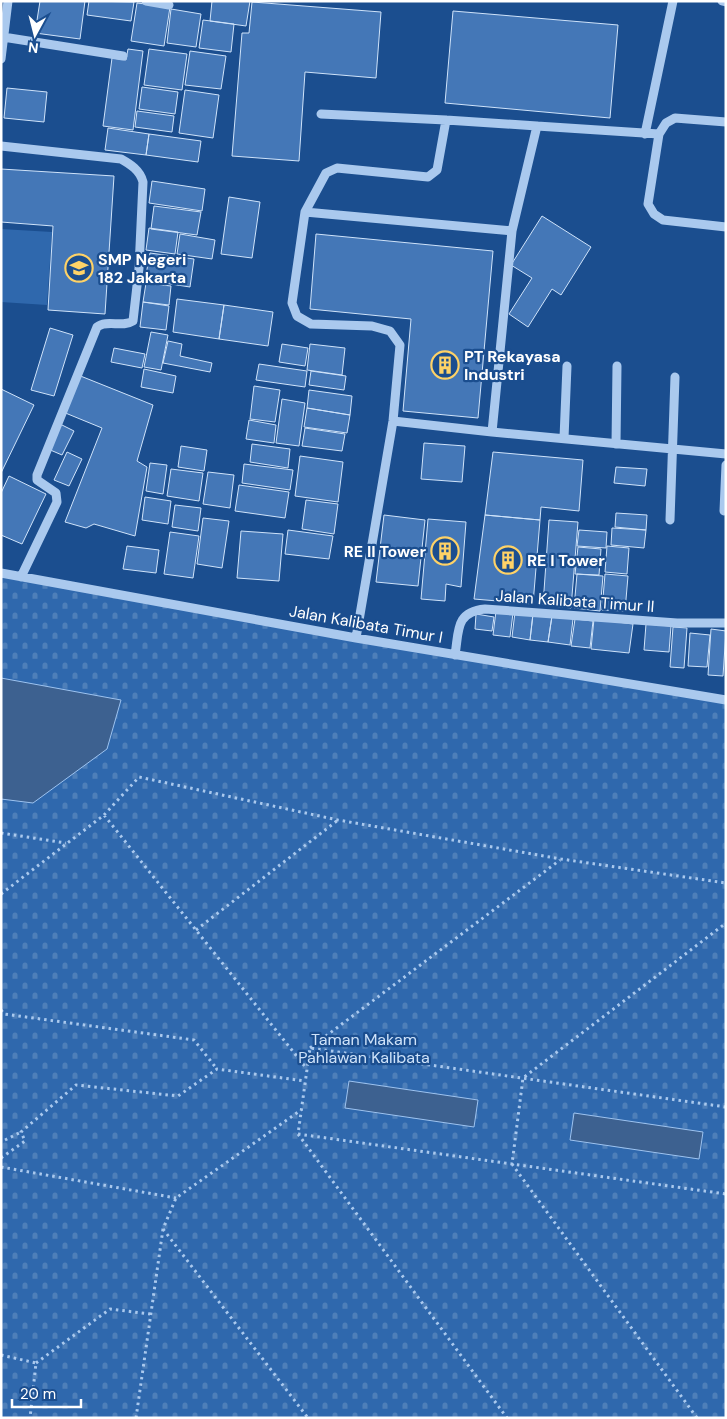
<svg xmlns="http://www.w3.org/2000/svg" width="727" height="1419" viewBox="0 0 727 1419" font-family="'DM Sans',sans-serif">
  <defs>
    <pattern id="cemetery-stones" width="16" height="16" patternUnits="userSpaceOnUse" patternTransform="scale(1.25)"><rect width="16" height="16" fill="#2f68ad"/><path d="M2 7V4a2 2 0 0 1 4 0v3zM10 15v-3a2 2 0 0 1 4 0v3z" fill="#4e7fb9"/></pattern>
  </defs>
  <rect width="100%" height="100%" fill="#1b4e8f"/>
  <path fill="url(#cemetery-stones)" d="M1 574 726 700V1418H1Z"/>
  <path fill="#2f68ad" d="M1 229 52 232 47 305 1 302Z"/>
  <path fill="#3d6190" stroke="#9dc3f0" d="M1 678 121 700 107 749 33 803 1 799Z
    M349 1081 478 1100 474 1127 345 1108Z
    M574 1113 703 1132 699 1159 570 1140Z"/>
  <path fill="#4477b7" stroke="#cfe3fa" d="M40 1H85L80 39 35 33Z
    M89 1 134 2 131 21 87 15Z
    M212 1H250L246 26 210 21Z
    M252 2 381 12 376 78 305 72 299 161 232 156 242 33H249Z
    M137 3 170 7 164 46 131 41Z
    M171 9 201 14 196 47 167 43Z
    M453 11 618 25 610 118 445 103Z
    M203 20 234 24 231 52 199 48Z
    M128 49 143 51 133 130 103 126 112 58 126 60Z
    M149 49 187 54 182 90 144 85Z
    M190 51 226 56 221 89 185 85Z
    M142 87 178 92 175 114 139 109Z
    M7 88 47 92 44 122 4 118Z
    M185 90 219 95 213 138 179 133Z
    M137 111 174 116 172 132 135 127Z
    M108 128 149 134 146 155 105 150Z
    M149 134 201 141 198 162 146 155Z
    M1 169 114 176 105 314 48 310 53 226 1 222Z
    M152 181 205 189 202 211 149 203Z
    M229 197 260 202 252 258 221 254Z
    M154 206 201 212 197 235 151 229Z
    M542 216 591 247 561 295 552 289 528 327 509 314 532 278 511 265Z
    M149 228 178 232 175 254 146 250Z
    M180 234 215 240 212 259 177 254Z
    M316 234 493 251 478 418 403 411 411 319 310 309Z
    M150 253 194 259 190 287 145 280Z
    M146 283 171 286 169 305 143 302Z
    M177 299 224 305 219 339 173 332Z
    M143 302 169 306 166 330 140 327Z
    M224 305 273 312 268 346 219 339Z
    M50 328 73 335 54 396 31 390Z
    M151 332 168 335 161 370 144 367Z
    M168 341 182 344 180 356 212 363 210 372 163 363Z
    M282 344 308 348 305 366 279 362Z
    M310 344 345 348 342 375 307 370Z
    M114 348 145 354 142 368 111 362Z
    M259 364 307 371 305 387 256 380Z
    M144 369 176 376 173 393 141 387Z
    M311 371 346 376 344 390 309 385Z
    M78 375 153 405 137 461 147 467 135 536 94 524 86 528 65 522 102 428 63 412Z
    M254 386 280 390 275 422 250 419Z
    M1 389 34 405 1 473Z
    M309 390 352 396 350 415 307 408Z
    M282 399 305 403 299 446 276 443Z
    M307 408 350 415 347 433 304 427Z
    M249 420 276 425 274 443 246 439Z
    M60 424 74 431 62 455 48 449Z
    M305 428 345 434 342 451 302 446Z
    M424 443 465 446 462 482 421 479Z
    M252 444 290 449 288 468 250 462Z
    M181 446 207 450 204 471 178 467Z
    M67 452 82 459 69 486 54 480Z
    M493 452 583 460 579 511 541 507 540 520 485 515Z
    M300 456 343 462 338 502 295 496Z
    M150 463 167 465 163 494 146 491Z
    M244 464 293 470 290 490 242 483Z
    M616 467 647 469 645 486 614 483Z
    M171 469 203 473 199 501 167 496Z
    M208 472 234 475 230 508 203 504Z
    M9 476 46 494 22 544 1 535V493Z
    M239 485 289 492 285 518 235 511Z
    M145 497 171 501 168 524 142 520Z
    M306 500 338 504 334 534 302 529Z
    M175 505 201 508 198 531 172 527Z
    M616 513 647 515 646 530 615 527Z
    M384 515 425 520 418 586 376 582Z
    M485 515 540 520 533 604 474 599Z
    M203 518 229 521 222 568 197 564Z
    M428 519 466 522 461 587 446 584 445 601 421 599Z
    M549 520 578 522 571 608 543 605Z
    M612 528 646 530 644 548 611 545Z
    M288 530 333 536 329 559 285 554Z
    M579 530 607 532 606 548 577 546Z
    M241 531 283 534 279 581 237 578Z
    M170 532 199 536 193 578 164 574Z
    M127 546 159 550 156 573 123 569Z
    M607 546 629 548 627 574 605 572Z
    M578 547 601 549 599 575 575 574Z
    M577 574 603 576 600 611 574 608Z
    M605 574 628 576 625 611 602 610Z
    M496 611 513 613 510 637 493 635Z
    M515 612 533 614 530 640 512 637Z
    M476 614 494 617 492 631 475 629Z
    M533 614 552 616 548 642 530 640Z
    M552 616 573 619 570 645 548 642Z
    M575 619 593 621 590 648 571 646Z
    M594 619 633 624 629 653 591 649Z
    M646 624 671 626 669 652 644 650Z
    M673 627 687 628 684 668 670 667Z
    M711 629 726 631 723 676 708 675Z
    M690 633 710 635 707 667 688 666Z"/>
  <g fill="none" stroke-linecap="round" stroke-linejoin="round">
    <path stroke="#aac9ee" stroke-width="3" stroke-dasharray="2.5 4" stroke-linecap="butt" d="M104 815 139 777 338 820 561 859 726 883
      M1 833 66 843
      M1 894 104 815 307 1069
      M196 930 338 820
      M1 1010 4 1014 194 1040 217 1069
      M310 1048 560 860
      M726 1107 310 1048 298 1134 726 1194
      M298 1134 507 1418
      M5 1140 21 1132
      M1 1158 25 1141 21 1132 76 1085 178 1096 217 1069 305 1081
      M1 1167 176 1198
      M163 1229 308 1418
      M1 1355 36 1363 30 1418
      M36 1363 110 1309 150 1314
      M136 1418 163 1229 176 1198 301 1110
      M697 1418 512 1164 523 1078 726 923"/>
    <path stroke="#aac9ee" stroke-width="9" d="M146 1 169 5
      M722 1 726 2
      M3 37 123 56
      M1 59 8 1
      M537 126 659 134 648 204 654 214 663 220 726 227
      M645 134 673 1
      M659 134 666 123 675 118 726 122
      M1 146 121 159C130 164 140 170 143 182L139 268 133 321C122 328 107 319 97 327L37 475V480L56 493 57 502 21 577
      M305 212 326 173 337 168 428 177 437 170 446 120 321 114
      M393 421 492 432 512 231 537 126 446 120
      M492 432 726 454
      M564 438 567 366
      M616 444 617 366
      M724 511 726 465
      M670 520 675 377
      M1 573 356 638 726 700
      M356 638 393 421 400 345 390 331 372 326 311 324 297 316 292 303 305 212 512 231
      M455 655C459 631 455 612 485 609L677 623H726"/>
  </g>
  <defs>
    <g id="school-ring" transform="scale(1.4375)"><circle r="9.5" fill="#1b4e8f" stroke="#fed267" stroke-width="1.5"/><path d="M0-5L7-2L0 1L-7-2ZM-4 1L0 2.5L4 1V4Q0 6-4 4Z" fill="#fed267"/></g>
    <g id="building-ring" transform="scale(1.4375)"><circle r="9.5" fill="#1b4e8f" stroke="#fed267" stroke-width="1.5"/><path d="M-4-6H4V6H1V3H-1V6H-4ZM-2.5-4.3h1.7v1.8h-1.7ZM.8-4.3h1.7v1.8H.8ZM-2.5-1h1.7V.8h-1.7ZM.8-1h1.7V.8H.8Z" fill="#fed267"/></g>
  </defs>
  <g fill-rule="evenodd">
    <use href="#school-ring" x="79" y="268"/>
    <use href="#building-ring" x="445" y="365"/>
    <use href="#building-ring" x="445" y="551"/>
    <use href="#building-ring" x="508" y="560"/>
  </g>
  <g text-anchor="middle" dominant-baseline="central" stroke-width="4.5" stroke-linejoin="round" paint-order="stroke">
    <g font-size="16" font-weight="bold" fill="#fff" stroke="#1b4e8f" text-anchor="start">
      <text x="98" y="259">SMP Negeri<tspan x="98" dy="18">182 Jakarta</tspan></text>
      <text x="464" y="356">PT Rekayasa<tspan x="464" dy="18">Industri</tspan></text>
      <text x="426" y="551" text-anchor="end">RE II Tower</text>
      <text x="527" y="560">RE I Tower</text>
    </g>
    <g font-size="16" fill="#fff" stroke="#1b4e8f">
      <text transform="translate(575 601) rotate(4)">Jalan Kalibata Timur II</text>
      <text transform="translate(366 624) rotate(10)">Jalan Kalibata Timur I</text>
    </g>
    <g font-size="16" fill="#cfe3fa" stroke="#1b4e8f">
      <text x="364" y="1039">Taman Makam<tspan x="364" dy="18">Pahlawan Kalibata</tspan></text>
    </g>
  </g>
  <rect width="727" height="1419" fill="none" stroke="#ffffff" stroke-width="5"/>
  <g transform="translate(35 35) rotate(187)" stroke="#1b4e8f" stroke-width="4" paint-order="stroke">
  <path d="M0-4L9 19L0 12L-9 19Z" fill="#ffffff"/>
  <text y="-8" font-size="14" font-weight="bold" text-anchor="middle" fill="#ffffff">N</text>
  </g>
  <path d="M12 1399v8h69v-8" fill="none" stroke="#ffffff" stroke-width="2.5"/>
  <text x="20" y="1399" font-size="15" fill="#ffffff" stroke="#1b4e8f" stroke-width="4" paint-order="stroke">20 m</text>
</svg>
